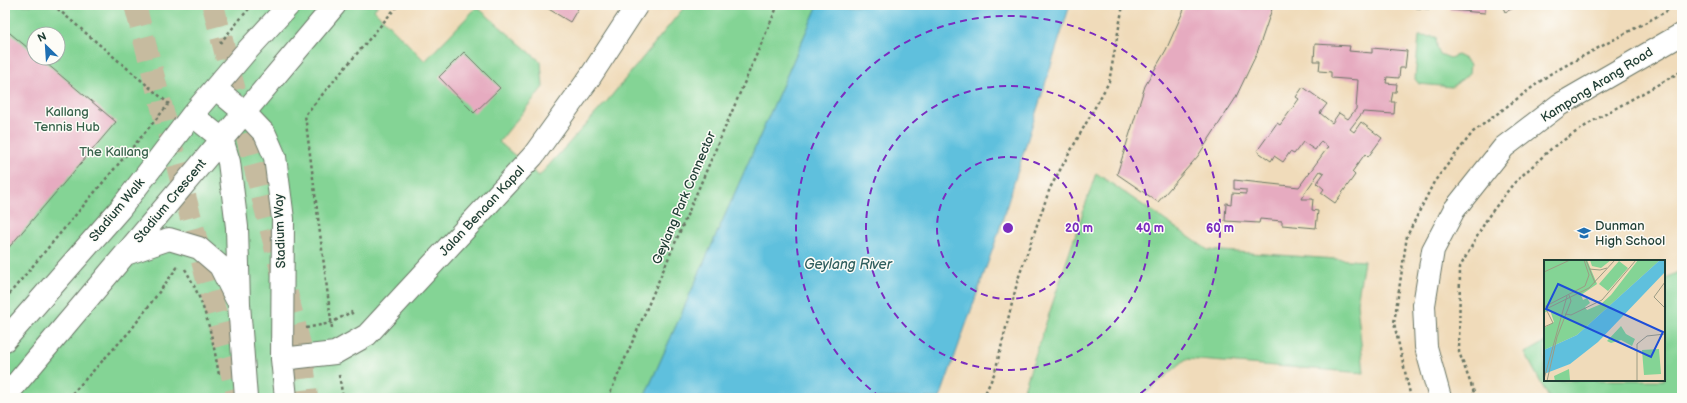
<svg xmlns="http://www.w3.org/2000/svg" width="1687" height="403" viewBox="0 0 1687 403" font-family="'Balsamiq Sans',sans-serif">
  <rect width="100%" height="100%" fill="#fdfcf7"/>
  <filter id="ink" filterUnits="userSpaceOnUse"><feTurbulence type="fractalNoise" baseFrequency=".025" numOctaves="2"/><feDisplacementMap in="SourceGraphic" scale="8" xChannelSelector="R" yChannelSelector="G"/><feConvolveMatrix kernelMatrix="1 2 1 2 8 2 1 2 1" color-interpolation-filters="sRGB"/></filter>
  <filter id="wash" filterUnits="userSpaceOnUse"><feTurbulence type="fractalNoise" baseFrequency=".012" numOctaves="4" result="noise"/><feDisplacementMap in="SourceGraphic" scale="16" xChannelSelector="R" yChannelSelector="G"/><feGaussianBlur stdDeviation="0.9" result="paint"/><feColorMatrix in="noise" values="0 0 0 0 0 0 0 0 0 0 0 0 0 0 0 0 0 1.4 0 .05"/><feComposite in="paint" operator="in"/></filter>
  <g filter="url(#wash)">
    <rect width="100%" height="100%" fill="#f0dbba"/>
    <path fill="#84d495" stroke="#528864" fill-rule="evenodd" d="M5 5H378L374 10 425 61 477 7 541 62 543 87 499 142 539 176 608 100 686 5H818L644 398H5ZM34 34H58V58H34Z
      M1419 36 1436 37 1437 47 1440 54 1450 58 1457 55 1465 59 1470 65 1469 74 1452 87 1419 84 1415 79Z
      M1096 173 1208 250 1364 261 1357 303 1364 373 1186 359 1140 398H1021Z
      M1682 270V398H1549L1525 353 1545 342V380H1664V279Z"/>
    <path fill="#5fc0dd" stroke="#3f7e88" d="M818 5H1070L997 237 940 398H644Z"/>
    <g id="blocks">
      <path fill="#e6abc0" d="M549 5H580L570 22 547 8Z
        M1186 5 1273 6 1257 53 1235 99 1198 156 1158 202 1117 174 1145 86 1166 50Z
        M1417 5H1429V9L1416 8Z
        M1451 5H1485V13L1450 10Z
        M1502 5H1520L1505 12Z
        M5 29 34 53V58H40L116 122 5 252Z
        M1315 44 1350 46 1349 51 1372 53V48L1407 51 1405 68H1400L1399 78 1387 77 1386 83 1397 84 1396 92H1393L1391 102H1395L1394 114 1363 112 1350 129 1354 132 1361 122 1382 138 1368 157 1365 154 1352 172 1355 175 1335 203 1321 193 1324 189 1317 183 1324 173 1320 171 1302 197 1301 199H1313L1312 210 1318 211 1316 228 1282 225V221L1260 219 1259 223 1225 221 1226 203 1231 204 1232 193 1246 194V190L1234 189V180L1299 187 1328 147 1321 141 1315 150 1303 142 1294 154 1290 152 1283 162 1274 156 1271 161 1257 151 1277 123 1280 125 1299 99 1296 97 1303 87 1327 104 1320 113 1332 123 1339 113 1348 119 1356 109 1358 80 1331 78V72L1319 71 1320 61H1314Z
        M464 52 500 88 474 113 439 77Z"/>
    </g>
  </g>
  <g filter="url(#ink)">
    <use href="#blocks" fill-opacity="0" stroke="#687463" stroke-width="1"/>
    <g fill="none" stroke-linecap="round" stroke-linejoin="round">
      <path stroke="#c6bb9f" stroke-width="22" stroke-dasharray="22 11" stroke-linecap="butt" d="M135 5 238 398
        M213 5 302 352 307 398"/>
      <g stroke="#687463" stroke-width="24">
        <path id="minor" d="M215 88 245 113 265 134 275 157 283 219 282 359 286 398
          M192 115 222 139 229 162 237 227 239 304 246 398
          M126 254 169 239 199 248 220 266 236 298
          M5 340 120 209 192 115 244 54 289 5
          M282 359 335 353 367 335 533 156 590 77 637 5
          M5 397 335 5
          M1440 398 1426 347 1424 305 1433 250 1454 210 1504 147 1559 105 1682 34"/>
      </g>
      <path stroke="#687463" stroke-width="2.5" stroke-dasharray="3 3" stroke-linecap="butt" d="M53 5 169 104
        M220 43 252 5
        M185 269C206 305 212 335 219 375
        M5 299 168 105
        M306 328 331 323 351 312 354 316
        M332 328 305 115 398 5
        M339 375 343 398
        M68 398 131 330 179 265
        M608 398 778 5
        M983 398 995 372 1018 279 1050 188 1109 82 1123 5
        M1411 398 1394 323 1407 236 1434 182 1473 132 1550 74 1678 5
        M1476 398 1459 352 1460 267 1488 217 1513 184 1553 147 1593 121 1682 71"/>
      <use href="#minor" stroke="#fff" stroke-width="22"/>
    </g>
  </g>
  <g fill="none" stroke="#7b2cbf" stroke-width="2" stroke-dasharray="7 5">
    <circle cx="1008" cy="228" r="71"/>
    <circle cx="1008" cy="228" r="142"/>
    <path d="M880 397A212 212 0 1 1 1136 397"/>
  </g>
  <defs>
    <g id="school-bare" transform="scale(1.08)"><path d="M0-5L7-2L0 1L-7-2ZM-4 1L0 2.5L4 1V4Q0 6-4 4Z" fill="#1f6fb2" stroke="#fdfcf7" stroke-width="2.5" paint-order="stroke"/></g>
  </defs>
  <g fill-rule="evenodd">
    <use href="#school-bare" x="1584" y="233"/>
  </g>
  <g text-anchor="middle" dominant-baseline="central" stroke-width="3" stroke-linejoin="round" paint-order="stroke">
    <g font-size="13" fill="#1f3d34" stroke="#fdfcf7">
      <text transform="translate(1597 85) rotate(-32)">Kampong Arang Road</text>
      <text transform="translate(684 198) rotate(-67)">Geylang Park Connector</text>
      <text transform="translate(170 201) rotate(-50)">Stadium Crescent</text>
      <text transform="translate(117 210) rotate(-50)">Stadium Walk</text>
      <text transform="translate(482 211) rotate(-47)">Jalan Benaan Kapal</text>
      <text transform="translate(280 231) rotate(-92)">Stadium Way</text>
    </g>
    <g font-size="13" fill="#38634c" stroke="#fdfcf7">
      <text x="67" y="112">Kallang<tspan x="67" dy="15">Tennis Hub</tspan></text>
      <text x="114" y="152">The Kallang</text>
    </g>
    <g font-size="13" fill="#1f3d34" stroke="#fdfcf7" text-anchor="start">
      <text x="1595" y="226">Dunman<tspan x="1595" dy="15">High School</tspan></text>
    </g>
    <g font-size="14" font-style="italic" fill="#2f5e5e" stroke="#fdfcf7">
      <text x="848" y="264">Geylang River</text>
    </g>
  </g>
  <g transform="translate(1544 260)">
    <rect width="121" height="121" fill="#f0dbba"/>
    <path d="M0 0H43L53 24 37 35 39 40 43 38 46 43 41 47 43 50 57 44 67 35 94 0H116L33 75 0 90V68L10 62 6 50 0 53ZM46 0H67L57 8 48 6ZM75 1 84 8 64 31 55 24ZM77 66 82 74 91 79 88 86 77 80 67 83 63 81ZM115 89 117 114 100 115 98 90ZM25 109 26 120 11 121 10 116Z" fill="#84d495"/>
    <path d="M116 0H121V12L54 82 26 104 0 114V90L33 75Z" fill="#5fc0dd"/>
    <path fill="none" stroke="#9c9c84" stroke-width="1" d="M42 0 51 23M45 9 56 10 63 8M0 12 26 0M121 22 110 37 121 48M0 47 41 26 45 15 40 0M0 50 45 28 71 0M21 54 27 55 58 40 92 0M0 67 9 63 2 49M0 119 23 36M3 121 13 77 27 41 25 35M93 121V84L103 76 121 74"/>
    <path fill="#1d4ed8" fill-opacity="0.15" stroke="#1d4ed8" stroke-width="2" d="M14 24 119 72 107 97 2 49Z"/>
    <rect width="121" height="121" fill="none" stroke="#1f3d34" stroke-width="2"/>
  </g>
  <circle cx="1008" cy="228" r="6" fill="#7b2cbf" stroke="#fdfcf7" stroke-width="2"/>
  <g font-size="12" text-anchor="middle" font-weight="bold" fill="#7b2cbf" stroke="#fdfcf7" stroke-width="3" stroke-linejoin="round" paint-order="stroke">
    <text x="1079" y="232">20 m</text>
    <text x="1150" y="232">40 m</text>
    <text x="1220" y="232">60 m</text>
  </g>
  <rect width="1687" height="403" fill="none" stroke="#fdfcf7" stroke-width="20"/>
  <g transform="translate(46 46) rotate(335)"><circle r="19" fill="#fdfcf7" stroke="#a4b0a9"/>
  <path d="M0-3L7 15L0 10L-7 15Z" fill="#1f6fb2"/>
  <text y="-6" font-size="11" font-weight="bold" text-anchor="middle" fill="#1f3d34">N</text>
  </g>
</svg>
